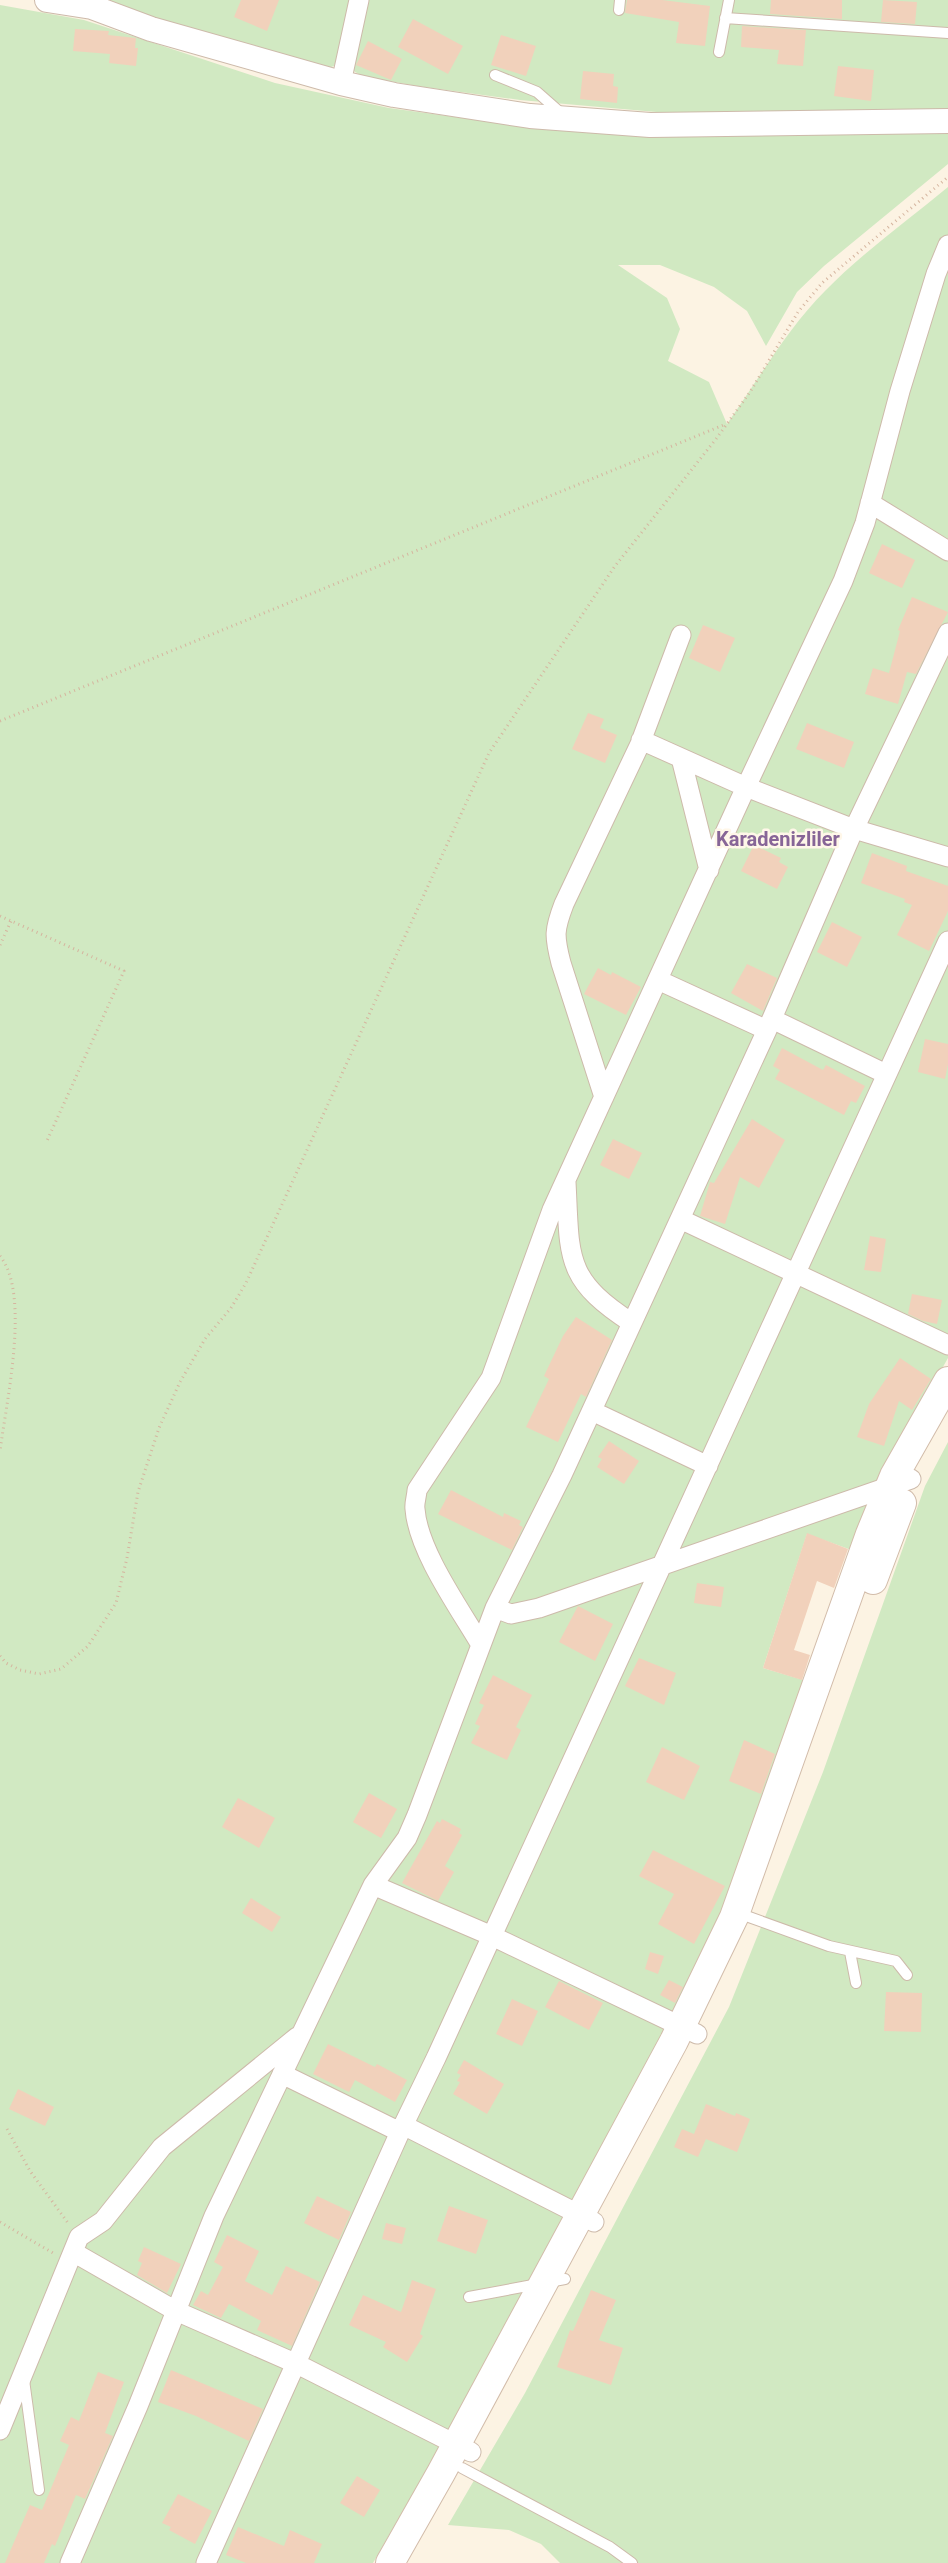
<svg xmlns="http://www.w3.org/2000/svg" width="948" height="2563" viewBox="0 0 948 2563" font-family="Roboto,sans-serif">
  <rect width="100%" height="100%" fill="#fcf3e3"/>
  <path fill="#d1e9c2" d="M104 0H350L341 50 334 66 325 69 184 30 122 5Z
    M364 0H948V109L668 113 520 100 417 86 362 76 352 70Z
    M0 5 84 20 275 83 389 108 528 127 948 133V164L824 266 797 292 766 346 747 311 714 287 660 265H618L667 298 680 329 668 361 709 382 727 424C759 379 786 330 825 291 862 253 907 221 948 187V1358L892 1457 857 1552 807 1534 763 1668 810 1682 705 1964 459 2424 438 2450 373 2563H0Z
    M948 1442V2563H560L541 2544 509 2530 448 2525 525 2393 729 2007 823 1772 925 1486Z"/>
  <path fill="#f1d1bb" d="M241 0H279L267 31 234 17Z
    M627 0H662L710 6 705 46 676 43 679 22 625 13Z
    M771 0H842V19L770 14Z
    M883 0 917 2 915 24 881 22Z
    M413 19 463 46 448 74 398 47Z
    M742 26 806 30 803 66 777 64 779 50 741 47Z
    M75 29 109 31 108 35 136 38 135 48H138L136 66 109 63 110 54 73 51Z
    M501 35 536 46 526 76 491 65Z
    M368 41 402 59 391 80 356 65Z
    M838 66 874 70 871 101 834 96Z
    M583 71 614 74 613 86 618 87 617 103 580 99Z
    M882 544 915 560 902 588 869 573Z
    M912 597 948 612 916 674 907 672 898 704 865 694 873 668 889 673 900 631 898 630Z
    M703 625 735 638 720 672 689 658Z
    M588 713 604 719 600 728 617 735 605 763 572 749Z
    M807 723 854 742 844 768 796 749Z
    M754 845 781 858 779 862 788 867 777 889 741 871Z
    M872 853 907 866 906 871 948 886V911L929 951 897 935 912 905 904 902 905 899 861 883Z
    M832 922 862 937 847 967 817 952Z
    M747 964 777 978 763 1011 731 993Z
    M598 968 611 975 612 972 641 987 626 1015 584 994Z
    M925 1039 948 1044V1064L945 1079 918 1072Z
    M782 1048 823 1070 826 1065 865 1086 856 1103 851 1101 844 1115 775 1079 780 1070 773 1066Z
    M752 1119 785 1140 759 1188 740 1177 725 1224 700 1216 710 1182 714 1183Z
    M613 1139 642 1153 629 1179 600 1165Z
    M870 1236 886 1239 881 1272 864 1270Z
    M912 1294 942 1300 937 1324 923 1321 908 1314Z
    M576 1317 612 1340 586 1397 581 1394 558 1442 526 1427 549 1379 544 1376 563 1336Z
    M900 1358 931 1379 912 1410 899 1401 884 1446 857 1437 869 1404Z
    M609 1441 639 1461 624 1484 597 1467 602 1459 598 1457Z
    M451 1490 503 1517 504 1513 521 1521 519 1525 523 1527 512 1550 438 1514Z
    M807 1533 848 1549 834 1588 817 1581 794 1650 810 1655 802 1680 763 1668Z
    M697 1583 724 1587 721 1607 694 1603Z
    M578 1606 613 1624 595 1661 559 1642Z
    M639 1658 676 1673 664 1705 625 1686Z
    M493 1675 532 1695 516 1727 521 1730 507 1760 471 1743 480 1726 475 1724 484 1705 479 1703Z
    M744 1740 775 1754 761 1794 729 1781Z
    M662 1747 700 1766 684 1800 646 1782Z
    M369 1793 397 1809 381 1838 353 1822Z
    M238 1798 275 1818 259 1848 222 1827Z
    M442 1819 461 1829 459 1833 462 1835 445 1866 454 1872 438 1901 402 1883 437 1821 440 1823Z
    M653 1850 725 1886 694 1944 658 1924 674 1894 639 1876Z
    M251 1898 281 1917 272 1932 242 1913Z
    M650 1952 664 1956 658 1974 645 1969Z
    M669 1980 683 1987 675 2003 660 1995Z
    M559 1981 603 2003 589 2030 545 2007Z
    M886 1992 922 1993 921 2032 884 2031Z
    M512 1999 538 2011 522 2046 496 2034Z
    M328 2044 375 2067 377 2064 407 2080 395 2102 355 2080 349 2092 313 2074Z
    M464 2060 504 2084 487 2114 453 2094 460 2082 457 2081 461 2075 457 2073Z
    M18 2089 54 2107 45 2126 9 2109Z
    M706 2104 735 2116 736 2113 750 2119 737 2152 694 2134Z
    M682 2129 706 2139 698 2157 674 2147Z
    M317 2196 351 2212 339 2240 304 2223Z
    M449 2206 488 2220 476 2254 437 2241Z
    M386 2223 406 2228 402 2244 382 2239Z
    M227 2235 259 2251 245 2281 272 2295 286 2266 320 2282 292 2346 257 2330 261 2321 229 2304 221 2318 193 2305 201 2291 208 2295 223 2267 214 2262Z
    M144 2247 181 2264 167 2293 137 2275 142 2263 138 2261Z
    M412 2280 436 2289 420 2334 423 2336 407 2362 383 2347 386 2342 349 2325 363 2295 401 2312Z
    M591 2290 616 2300 599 2340 623 2348 611 2385 557 2367 570 2330 573 2331Z
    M171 2370 263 2409 249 2441 196 2416 158 2402Z
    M98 2372 124 2382 105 2433 113 2436 85 2499 76 2495 55 2546 52 2544 44 2563H5L30 2505 42 2510 69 2445 60 2441 71 2417 79 2421Z
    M357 2476 380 2490 364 2517 340 2503Z
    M178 2494 212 2511 195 2544 169 2530 171 2527 162 2523Z
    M238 2527 284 2546 290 2530 322 2544 314 2563H246L226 2555Z"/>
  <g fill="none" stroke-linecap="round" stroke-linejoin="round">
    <g stroke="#cdbaaa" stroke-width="12">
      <path id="service" d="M619 10 620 0
        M725 18 948 33
        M719 52 729 0
        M495 75 537 92 562 114
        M749 1917 829 1946 896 1961 907 1975
        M850 1952 856 1983
        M469 2297 565 2279
        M24 2380 39 2490
        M462 2468 610 2547 632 2563"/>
    </g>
    <g stroke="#cdbaaa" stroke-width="21">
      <path id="minor" d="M341 83 359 0
        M870 503 948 551
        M641 740 746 787 854 829 948 857
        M681 758 709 870
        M658 980 767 1030
        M772 1019 886 1074
        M604 1097 561 963C554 936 554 930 564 904L640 744 681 635
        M566 1182C570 1258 564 1279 632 1323
        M680 1219 948 1345
        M592 1411 708 1466
        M495 1608 511 1614 539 1608 911 1479
        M481 1645C460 1609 418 1551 415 1509 414 1503 417 1496 417 1490L491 1378 552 1210 746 787 843 581 865 523 900 391 936 274 948 245
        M373 1885 492 1936 697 2034
        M282 2074 400 2132
        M403 2125 594 2222
        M73 2252 176 2311 297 2364 471 2452
        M0 2430 79 2237 103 2221 162 2147 297 2037
        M70 2563 138 2406 214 2216 373 1885 407 1838 417 1815 495 1608 562 1475 767 1030 854 829 948 633
        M206 2563 400 2132 436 2058 948 941"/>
    </g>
    <g stroke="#cdbaaa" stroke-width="26">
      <path id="tertiary" d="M47 0 92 7 151 29 341 83 394 95 530 116 650 125 948 121"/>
    </g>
    <g stroke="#d2bcaa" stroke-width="30">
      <path id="secondary" d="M873 1580 902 1503
        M390 2563 441 2473 674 2041 734 1917 870 1534 894 1476 948 1381"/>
    </g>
    <path stroke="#d5b59f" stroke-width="3" stroke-dasharray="1 4" stroke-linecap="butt" d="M0 721 726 424
      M0 916 124 971 46 1143
      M0 945 11 921
      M0 1256C31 1294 6 1403 0 1451
      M0 1656 6 1663 20 1670 39 1674 61 1669 88 1646 116 1603 127 1558 138 1492 159 1428 180 1382 205 1339 231 1308 246 1283 489 753 615 566 716 439 750 392 798 312 822 283 948 177
      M7 2129 30 2171 68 2223
      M0 2222 53 2253"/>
    <use href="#service" stroke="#fff" stroke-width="10"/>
    <use href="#minor" stroke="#fff" stroke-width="19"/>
    <use href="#tertiary" stroke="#fff" stroke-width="24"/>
    <use href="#secondary" stroke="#fff" stroke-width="28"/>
  </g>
  <g text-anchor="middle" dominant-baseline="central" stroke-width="5" stroke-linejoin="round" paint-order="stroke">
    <g font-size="20" font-weight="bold" fill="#876597" stroke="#fff7e9">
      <text x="778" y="839">Karadenizliler</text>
    </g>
  </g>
</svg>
